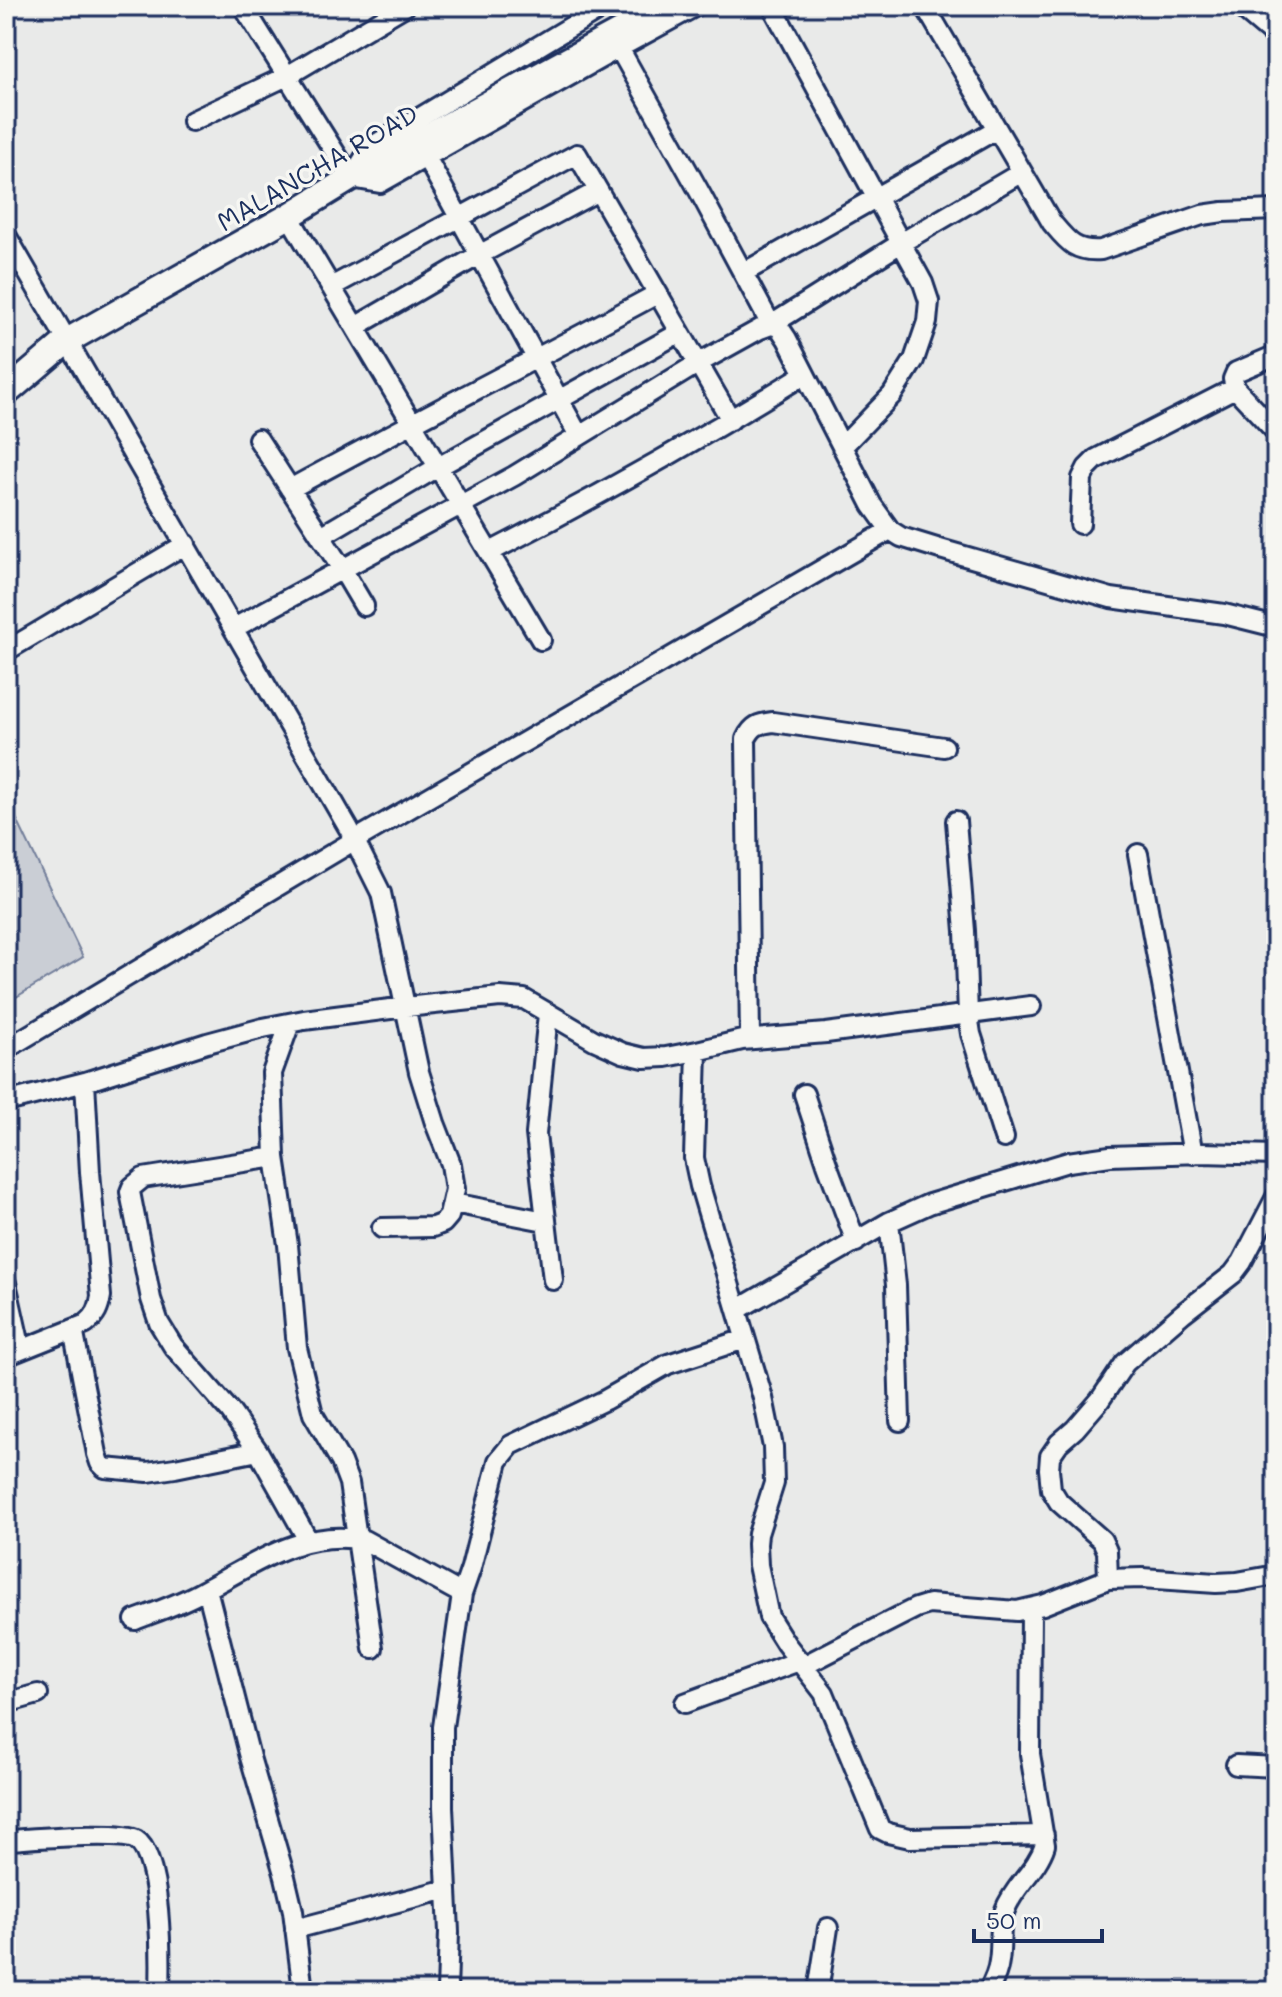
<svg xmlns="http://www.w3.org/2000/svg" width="1282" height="1997" viewBox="0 0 1282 1997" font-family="Mali,sans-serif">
  <rect width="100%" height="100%" fill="#e9eae9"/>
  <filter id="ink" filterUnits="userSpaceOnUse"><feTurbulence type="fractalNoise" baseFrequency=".0125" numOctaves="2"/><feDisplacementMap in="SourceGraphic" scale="16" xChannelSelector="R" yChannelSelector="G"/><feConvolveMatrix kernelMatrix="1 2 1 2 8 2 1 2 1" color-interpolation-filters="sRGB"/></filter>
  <g filter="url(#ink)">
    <path fill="#caced5" stroke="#727e9a" stroke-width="2" d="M6 797 83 957 6 1003Z"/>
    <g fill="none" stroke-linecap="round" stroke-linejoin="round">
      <g stroke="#1b2f5e" stroke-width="24">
        <path id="minor" d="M243 6 351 178 380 183 619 48 696 6
          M772 6 901 243 923 283 929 301 927 322 914 360 892 395 842 447
          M925 6 1052 223C1068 242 1075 252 1101 250L1202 215 1223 212 1276 210
          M1239 6 1276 37
          M619 48 699 191 771 325 901 243 1022 172
          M192 121 287 76 405 6
          M426 157 579 436
          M353 176 371 147 605 6
          M289 216 541 640
          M6 235 349 829 381 893 419 1072 435 1123 451 1164 455 1189 449 1216 443 1223 433 1227 382 1228
          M743 273 997 129
          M331 287 577 154 731 420
          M355 327 479 255 598 191
          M1276 355 1236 372 1233 379 1235 388 1276 432
          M258 439 342 569 364 606
          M290 489C412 422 535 360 657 294
          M1080 524 1082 478 1087 468 1096 459 1235 388
          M321 536 438 467 679 333
          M490 552C597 497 702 438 805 374
          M234 628 514 476 697 364 760 329 771 325 779 327 787 339 872 505 890 530 901 537 940 549 1111 598 1224 614 1276 627
          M6 651 186 544
          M956 821 965 931 968 1015 971 1034 1004 1138
          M1138 854 1193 1154
          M548 1014 536 1134 553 1280
          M290 1023 272 1073 275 1157 288 1245 297 1348 313 1414 341 1462 349 1483 373 1648
          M750 1039 746 739C753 725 758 724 773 722L944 747
          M6 1049 355 840 890 530
          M697 1051 694 1158 700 1186 763 1398 773 1447 774 1483 758 1534 757 1544 758 1565 769 1617 786 1644 824 1693 880 1829 888 1833 910 1838 1044 1835
          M804 1094 827 1164 856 1242
          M6 1102 85 1082 207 1043 263 1028 304 1020 406 1007 500 997 524 999 594 1040 623 1053 644 1058 666 1057 697 1051 742 1040 826 1033 1031 1006
          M275 1157 143 1178 132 1187 130 1192 151 1299 159 1323 173 1346 230 1411 258 1451 308 1540
          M453 1203 545 1221
          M889 1222 896 1285 900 1421
          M6 1283 21 1350
          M737 1310 889 1222 929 1204 1068 1162 1110 1156 1202 1153 1276 1155
          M73 1329 97 1454 100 1463 105 1468 148 1472 175 1468 258 1451
          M6 1356 86 1324C96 1316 99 1309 101 1296L90 1172 85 1082
          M1108 1579 1107 1551 1102 1540 1059 1502 1051 1489 1049 1469 1050 1456 1059 1443 1075 1429 1100 1400 1125 1363 1183 1313 1233 1274 1242 1262 1276 1197
          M207 1589 250 1757 285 1877 293 1911 303 1991
          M135 1620C158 1611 182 1603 203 1591 255 1564 302 1528 364 1540L462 1594
          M803 1666 898 1617 916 1608 929 1604 1017 1611 1043 1605 1108 1579 1142 1578 1216 1583 1237 1582 1276 1575
          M6 1703 38 1694
          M685 1703 799 1661
          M1236 1765 1276 1767
          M6 1840C29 1839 120 1831 136 1840 162 1856 161 1962 160 1991
          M295 1929 447 1889
          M447 1991 449 1932 443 1807V1727L462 1594 471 1568 498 1461 511 1445 605 1400 668 1364 745 1339
          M818 1991 828 1928
          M988 1991C993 1982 998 1972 999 1961 1002 1944 998 1927 1005 1910 1014 1886 1037 1870 1045 1845L1030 1754 1031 1609"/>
      </g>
      <g stroke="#1b2f5e" stroke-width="30">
        <path id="major" d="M6 393 67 341 289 216 351 178 667 6"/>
      </g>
      <use href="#minor" stroke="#f6f6f2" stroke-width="18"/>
      <use href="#major" stroke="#f6f6f2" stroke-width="24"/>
    </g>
  </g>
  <g text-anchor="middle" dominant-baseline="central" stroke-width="7" stroke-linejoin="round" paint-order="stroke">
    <g font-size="26" fill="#1b2f5e" stroke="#f6f6f2">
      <text transform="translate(317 167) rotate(-30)">MALANCHA ROAD</text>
    </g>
  </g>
  <rect width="1282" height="1997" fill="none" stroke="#f6f6f2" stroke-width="32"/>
  <rect x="16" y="16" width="1250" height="1965" fill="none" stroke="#1b2f5e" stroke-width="3" filter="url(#ink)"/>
  <path d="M974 1929v12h128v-12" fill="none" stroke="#1b2f5e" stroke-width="4"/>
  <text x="986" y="1929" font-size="24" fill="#1b2f5e" stroke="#f6f6f2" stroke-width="6" paint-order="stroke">50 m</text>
</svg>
